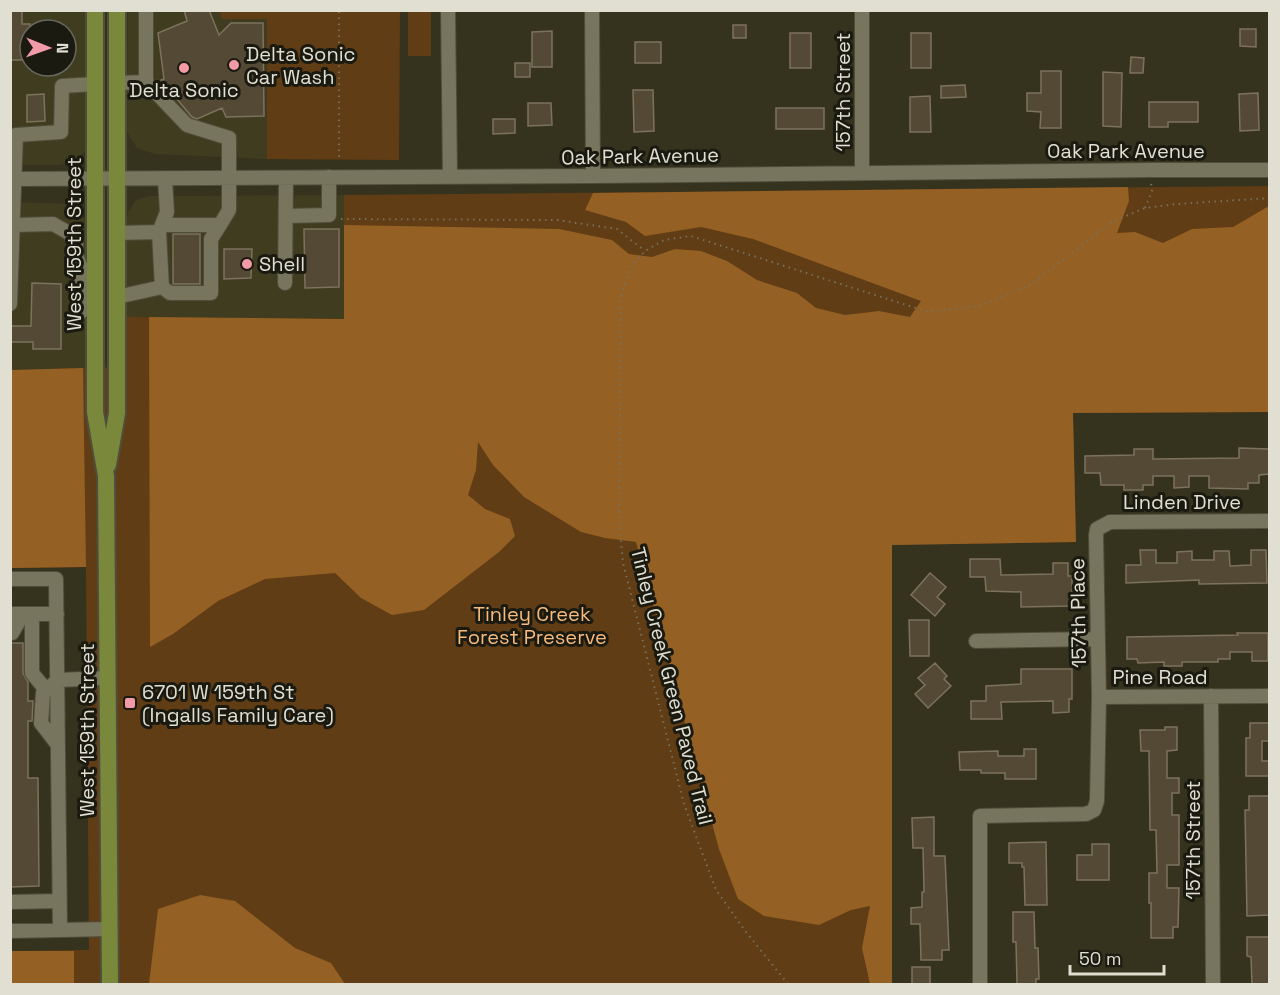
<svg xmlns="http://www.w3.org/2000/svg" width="1280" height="995" viewBox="0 0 1280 995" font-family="'Space Grotesk',sans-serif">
  <rect width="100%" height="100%" fill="#35331e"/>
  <path fill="#3f3c20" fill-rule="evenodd" d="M11 11H87L88 144 84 152 75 160 60 165H11ZM30 30H66V66H30Z
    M128 11H221V19H267V159L155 154 137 148 127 132Z
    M344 195V319L127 317 126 224 128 212 136 200 149 196Z
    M11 202 71 204 80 210 85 221 86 232 89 368 11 370Z"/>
  <path fill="#603d15" d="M221 10 400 11 399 160 267 159V19H221Z
    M408 11H431V56H408Z
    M1269 186V412L1073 413 1076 542 892 545V984H11V951L89 950 86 567 11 568 10 370 127 367V317L344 319V195Z"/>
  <path fill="#946024" d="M1128 187 1129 201 1117 233 1135 232 1163 243 1192 229 1233 227 1269 206V412L1073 413 1076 542 892 545V984H870L862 948 870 906 851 910 819 925 764 916 738 899 719 849 636 542 605 538 581 532 524 497 493 465 478 442 476 470 468 495 485 509 510 519 515 536 499 552 424 610 392 615 361 598 335 573 265 579 218 601 173 634 150 647 149 317 344 319V225L559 229 612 240 629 254 652 257 675 249 701 251 727 261 757 280 797 293 816 308 845 315 879 311 910 317 921 301 753 239 701 227 645 236 626 222 585 210 593 193Z
    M83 368 86 567 11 568V370Z
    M200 895 235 901 295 948 331 963 345 984H149L158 909Z
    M11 951H74V984H11Z"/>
  <path fill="#534935" stroke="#7d725c" stroke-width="1.5" d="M184 10H209L219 35 231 23H263L264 116 226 117 222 108 197 119 192 117 161 80 164 79 158 33 187 21Z
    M10 11H22V24H30V60H10Z
    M733 25H746V38H733Z
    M1240 29H1256V47L1240 46Z
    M552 31V67H532V32Z
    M790 33H811V68H790Z
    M911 33H931V68H911Z
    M635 42H661V63H635Z
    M1131 57 1144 58 1143 73H1130Z
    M515 63H530V77H515Z
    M1041 71H1061V128H1040L1041 112 1027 111V93H1041Z
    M1103 72 1122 73 1121 127 1103 126Z
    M965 85 966 97 941 98V86Z
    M633 90H653L654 131 634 132Z
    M1258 93 1259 130 1240 131 1239 94Z
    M44 94 45 121 27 122V95Z
    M930 96 931 132H910V97Z
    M1149 102H1198V122H1168V127H1149Z
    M528 103H551L552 125 528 126Z
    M776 108H824V129H776Z
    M493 119H515V133L493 134Z
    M304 229H339V287L305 288Z
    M173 234H200V284H173Z
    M224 249H252L251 278 224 279Z
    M32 283 61 284V349H33V342H10V326H31Z
    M1239 448 1269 449V474L1259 475V483H1248V489L1209 488V476H1189V487L1174 488V476H1153V485H1143V490H1124V485H1101L1100 473H1085V456L1134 455V449H1153V459L1239 458Z
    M1140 550H1156V563H1177V552L1192 551V560H1214V551H1229L1230 566 1251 565V550H1266L1267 583 1199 584V580L1126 583V565H1141Z
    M970 559H1000L1001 575 1053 574V563H1068V576H1072V606L1021 607V592L986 591 985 577H970Z
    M930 573 946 587 937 597 945 604 935 616 911 595Z
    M909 620H929V656H910Z
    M1237 633H1268V661H1252V652H1230V659H1218V662H1182V666H1164V662L1138 663 1137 659H1127V637L1238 635Z
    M10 643H23V673L28 682V701H33L32 721H28V778H38L39 886 10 887Z
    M935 663 947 676 944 679 951 686 928 708 915 694 925 685 918 678Z
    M1021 669H1072V699H1069V712L1053 713V701L1001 702 1002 719H971V701H986V686L1021 684Z
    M1250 723H1269V741H1262V761H1269V776H1246V738H1250Z
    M1165 727H1177V750L1167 751V778H1179V793H1172V815H1179V865H1167V888H1179L1178 927H1173V938H1151V903H1149V873H1157L1156 830H1150L1149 751H1141L1140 730H1165Z
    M1024 749H1036V779H1005V773H981V770H960L959 752 998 751V756H1024Z
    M1249 796H1269V915L1247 916 1245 810H1249Z
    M934 817V856H945L949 950H942V960H921L920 924H911V908L922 907V892H924L923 848H913L912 818Z
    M1046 842 1047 905H1025L1024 867H1022V863H1009V843Z
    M1092 844H1109V880H1077V855H1092Z
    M1013 912H1034L1035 948H1038L1039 979H1036V984H1017L1016 942H1013Z
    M1247 937H1269V984H1252L1251 957 1247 956Z
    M912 967H930V984H912Z"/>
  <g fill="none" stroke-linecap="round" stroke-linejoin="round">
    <g stroke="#504e3b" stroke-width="16">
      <path id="minor" d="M448 10 450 176
        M592 10 593 176
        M862 10V173
        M146 82V10
        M117 83 146 82 187 125 229 138V210L220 225H162
        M10 179 593 176 1150 170H1270
        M10 215H13L16 135 61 132 62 86 96 84
        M286 216 329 215V177
        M14 225 53 224 69 233 76 243V255L82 270 96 271
        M159 232 167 212 165 179
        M285 283 286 178
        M162 287 170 293H211V239L220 225
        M117 297 162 287 159 232 117 233
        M10 304 13 217
        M81 312 82 270
        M10 579H56L60 930
        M10 614H57
        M32 614V673L46 690
        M10 633H12L23 614
        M976 641 1097 639
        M1211 696 1213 984
        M1099 697 1096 535 1097 529 1110 522 1270 521
        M58 745 41 723 43 693 58 680 107 678
        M10 902 59 901
        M10 931 109 929
        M980 984V816L1086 814 1094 810 1097 801 1099 697 1270 696"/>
    </g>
    <g stroke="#504e3b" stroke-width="20">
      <path id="major" d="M95 10V412L106 476 110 984
        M108 465 117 413V10"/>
    </g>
    <path stroke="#747260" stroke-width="2" stroke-dasharray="1.5 4.5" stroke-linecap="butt" d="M339 157V10
      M1145 208 1152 191 1151 183
      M341 219 557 220 617 229 645 251
      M788 984 746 932 716 890 684 804 623 563 619 520 621 297 629 269 645 251 664 240 691 236 928 312 980 306 1030 285 1114 221 1145 208 1177 204 1270 198"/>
    <use href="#minor" stroke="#77755d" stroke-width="14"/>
    <use href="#major" stroke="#7a883c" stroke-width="16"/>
  </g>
  <g fill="#f39aa7" stroke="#1b1a11" stroke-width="2">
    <circle cx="234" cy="65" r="6"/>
    <circle cx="184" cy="68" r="6"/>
    <circle cx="247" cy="264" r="6"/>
    <rect x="124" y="697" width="12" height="12" rx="3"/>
  </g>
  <g text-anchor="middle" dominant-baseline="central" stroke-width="6" stroke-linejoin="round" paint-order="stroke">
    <g font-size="20" fill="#e0dfd2" stroke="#1b1a11" text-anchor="start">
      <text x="246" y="54">Delta Sonic<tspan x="246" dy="23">Car Wash</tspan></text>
      <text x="184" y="90" text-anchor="middle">Delta Sonic</text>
      <text x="259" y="264">Shell</text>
      <text x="142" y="692">6701 W 159th St<tspan x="142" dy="23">(Ingalls Family Care)</tspan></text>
    </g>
    <g font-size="20" fill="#e0dfd2" stroke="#1b1a11">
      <text transform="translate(843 92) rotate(-90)">157th Street</text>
      <text x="1126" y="151">Oak Park Avenue</text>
      <text transform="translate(640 156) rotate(-1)">Oak Park Avenue</text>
      <text transform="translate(74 244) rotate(-90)">West 159th Street</text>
      <text x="1182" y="502">Linden Drive</text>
      <text transform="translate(1078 613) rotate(-91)">157th Place</text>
      <text x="1160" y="677">Pine Road</text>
      <text transform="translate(672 686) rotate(76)">Tinley Creek Green Paved Trail</text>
      <text transform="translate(87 730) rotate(-90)">West 159th Street</text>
      <text transform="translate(1193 840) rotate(-90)">157th Street</text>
    </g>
    <g font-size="20" fill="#f7bb7e" stroke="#1b1a11">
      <text x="532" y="614">Tinley Creek<tspan x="532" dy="23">Forest Preserve</tspan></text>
    </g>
  </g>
  <rect width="1280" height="995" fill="none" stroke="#e0dfd2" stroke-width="24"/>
  <g transform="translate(48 48) rotate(91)"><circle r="28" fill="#1b1a11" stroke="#6a695e" stroke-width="1.5"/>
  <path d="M0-4.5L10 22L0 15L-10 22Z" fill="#f39aa7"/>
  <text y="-9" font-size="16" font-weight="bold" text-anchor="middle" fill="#e0dfd2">N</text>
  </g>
  <path d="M1070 965v9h94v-9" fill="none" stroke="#e0dfd2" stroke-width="3"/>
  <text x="1079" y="965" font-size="18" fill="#e0dfd2" stroke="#1b1a11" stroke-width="4.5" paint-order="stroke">50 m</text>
</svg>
